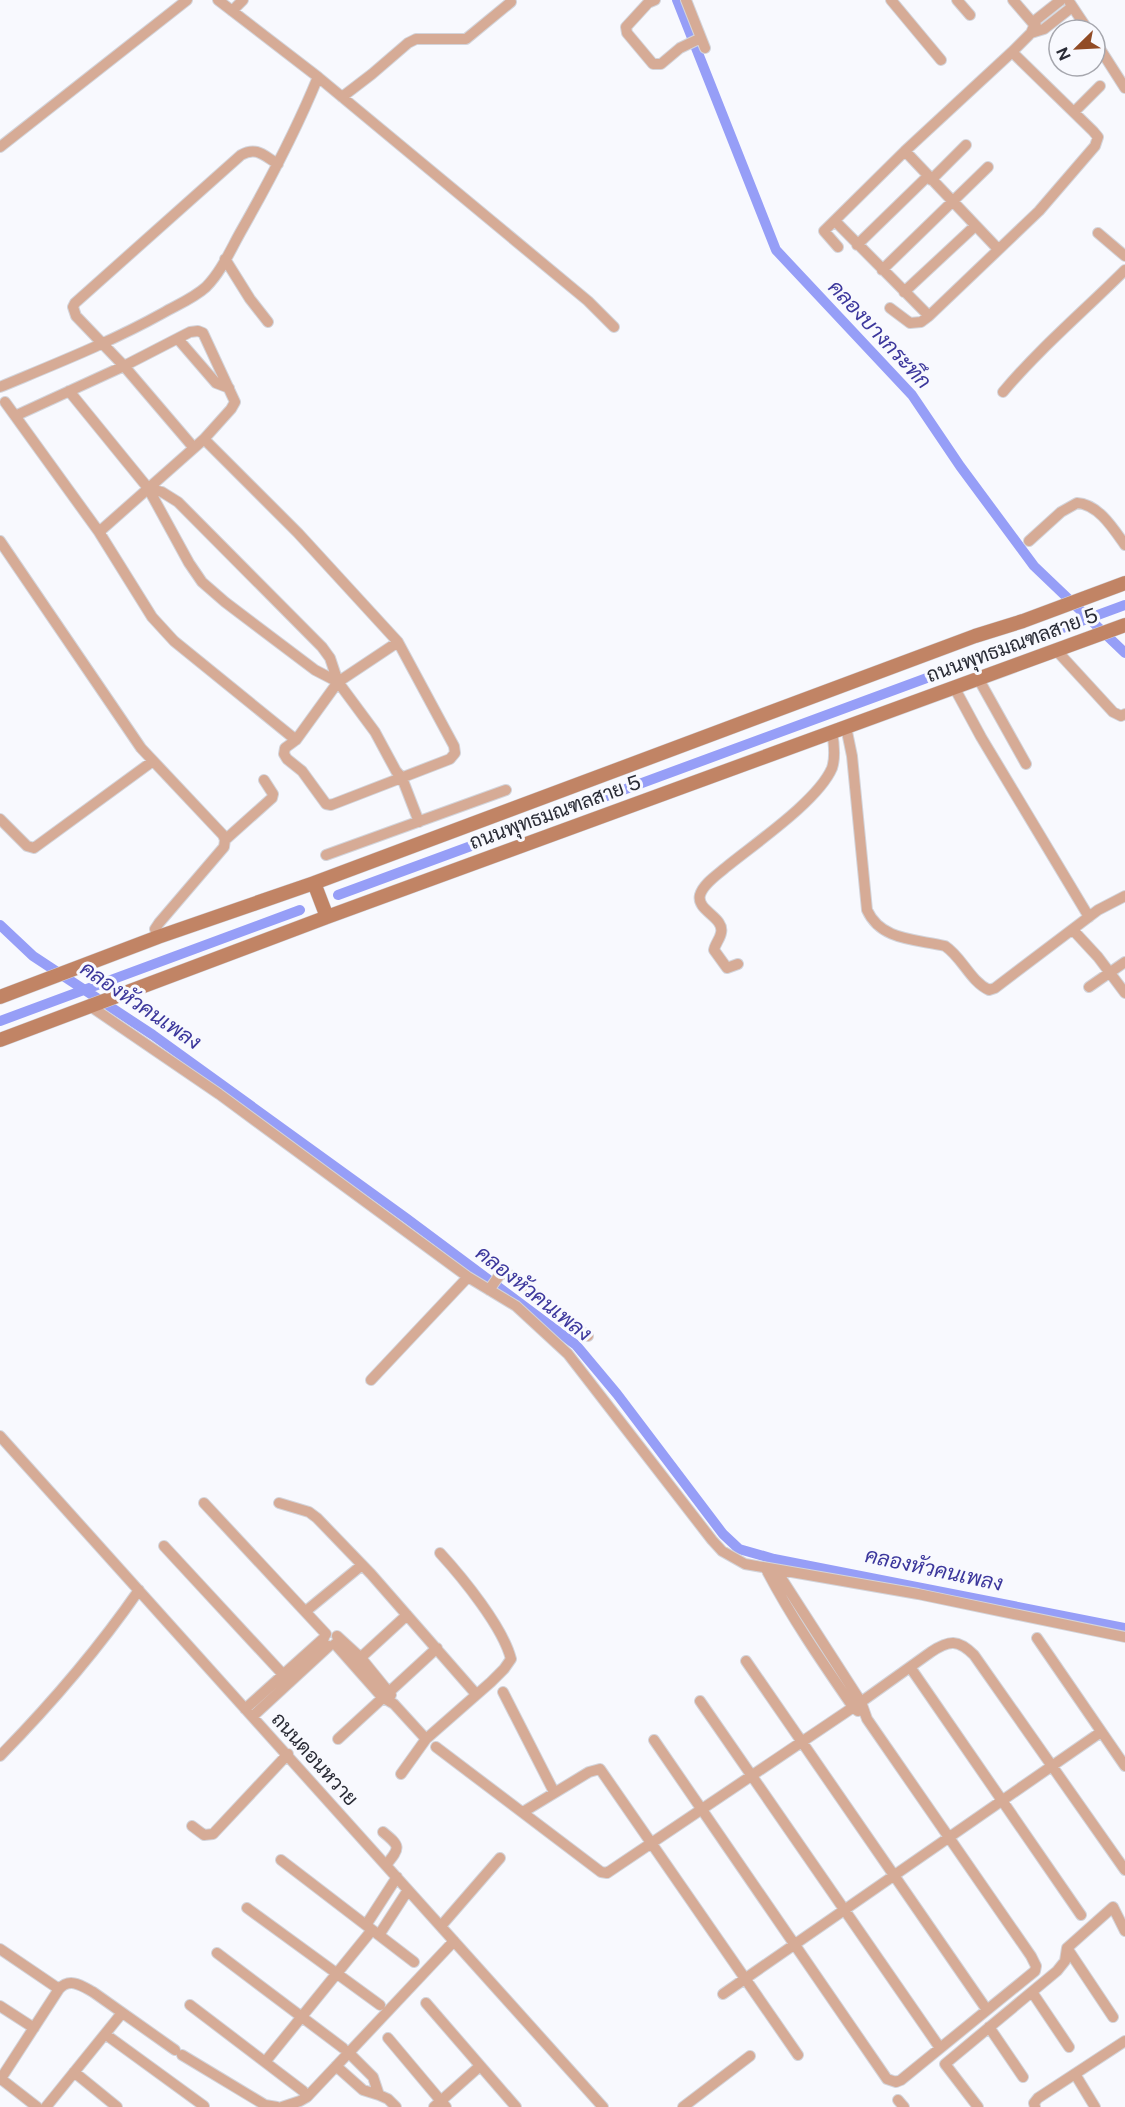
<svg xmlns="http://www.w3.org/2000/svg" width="1125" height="2107" viewBox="0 0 1125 2107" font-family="'Public Sans',Sarabun,sans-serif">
  <rect width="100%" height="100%" fill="#f8f9fe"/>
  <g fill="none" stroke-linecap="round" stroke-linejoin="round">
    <path stroke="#969ef7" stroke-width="10" d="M677 0 776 250 912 395 960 466 1034 566 1125 653
      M338 895 1125 605
      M0 925 33 956 153 1035 406 1218 576 1345 617 1394 723 1534 739 1549 774 1559 1125 1628
      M0 1021 300 910"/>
    <g stroke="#d3d4da" stroke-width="12">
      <path id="street" d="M218 0 318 77 588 301 614 327
        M655 0 648 3 626 27 627 33 653 64H661L680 48 701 38
        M686 0 705 48
        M891 0 941 60
        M957 0 970 15
        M1013 0 1038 29
        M1070 3 1088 30
        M232 11 243 0
        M1031 33 1044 29 1072 7
        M1095 41 1125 88
        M342 97 372 74 408 43 416 39H466L511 2
        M1074 112 1100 86
        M0 147 187 0
        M905 151 998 249
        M931 180 966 145
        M835 221 929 316 1039 211 1095 146 1098 137 1093 131 1012 52
        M1098 233 1125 256
        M857 245 928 176
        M838 247 824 231 905 151 1012 52 1031 33 1037 19 1061 0
        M225 259 250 299 268 322
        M882 270 988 167
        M904 292 975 226
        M890 308 910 323 921 322 929 316
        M178 339 216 383 229 388
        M0 387C55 364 111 342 163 313 177 305 194 298 206 287 221 272 230 251 240 233 269 182 296 131 318 77
        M69 391 148 488 189 563 202 582 225 602 315 670 338 682
        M1003 392C1040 348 1084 311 1125 270
        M5 402 99 532 152 617 174 641 296 740
        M15 416 124 366 190 332 198 331 203 333 235 402 231 409 204 439
        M194 448 204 439 298 533 398 642 454 746 455 753 450 759 331 805 326 804 302 771 287 759 284 754 285 748 296 740 338 682 398 642
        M148 488 162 492 178 502 322 647 330 658 338 682 375 732 396 771 402 778 419 822
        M99 532 194 448 124 366 76 316 73 307 75 303 241 155C257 146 264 156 278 164
        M0 541 141 748 223 835 225 840 224 847 159 923 155 929 158 937
        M1029 541 1061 512 1077 503C1098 504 1113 528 1125 545
        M1056 650 1113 712 1121 716 1125 714
        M978 678 1026 764
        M954 687 981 737 1089 917
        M846 727 852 756 867 910C881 941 916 939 945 946 962 957 970 981 989 990L995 988 1098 910 1125 896
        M0 819 27 846 34 848 153 761
        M225 840 272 798 273 794 264 780
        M326 855 506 790
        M1073 930 1098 957 1125 993
        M738 964 727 968 714 950C715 944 720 939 721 933 725 917 696 911 700 895 703 884 717 875 725 868 754 844 818 801 832 768 836 756 834 743 832 732
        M1089 987 1125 962
        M90 1006 219 1094 468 1277 516 1306 568 1354 712 1540 722 1551 745 1564 918 1594 1125 1637
        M489 1290 501 1273C518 1272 547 1307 560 1318 569 1324 579 1329 588 1336
        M371 1380 468 1277
        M0 1436 603 2107
        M204 1503 326 1634
        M279 1503 309 1512 317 1518 371 1574 476 1694
        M164 1546 290 1682
        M766 1569C791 1617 822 1662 853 1707L858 1711
        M306 1611 362 1565
        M337 1636 361 1658 391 1695
        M1037 1638 1125 1766
        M335 1644 382 1697 394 1704 426 1739
        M357 1661 407 1615
        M746 1661 987 2010
        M910 1667 1081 1915
        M503 1692 554 1792
        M700 1701 940 2048
        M245 1709 324 1638
        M253 1716 329 1646
        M338 1739 437 1648
        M654 1740 887 2079 896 2082 901 2080 1035 1971 1036 1966 1031 1956 867 1719 861 1702 776 1570
        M436 1747 601 1872 607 1873 861 1702 931 1652C949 1640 958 1639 974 1655L1125 1870
        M0 1756C52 1703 96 1652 139 1590
        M401 1774 426 1739 491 1682 504 1669 511 1659C503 1627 462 1577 440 1553
        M523 1812 589 1772 600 1769 798 2055
        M192 1826 204 1835 213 1834 288 1754
        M383 1832C400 1846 401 1847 386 1865
        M281 1860 414 1962
        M247 1908 380 2005
        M366 1925 397 1877
        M441 1926 500 1858
        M379 1935 408 1890
        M1067 1948 1113 2017
        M0 1949 59 1989
        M217 1953 343 2048
        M1032 1992 1069 2047
        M723 1994 1101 1732
        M426 2003 516 2107
        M190 2005 303 2091
        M0 2006 34 2028
        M989 2027 1023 2077
        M105 2034 204 2106
        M388 2038 446 2107
        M182 2055 265 2105 277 2107
        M265 2062 372 1930
        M336 2066 363 2090 379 2095 373 2077 349 2053
        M74 2072 117 2107
        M1075 2074 1095 2107
        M1 2079 37 2107
        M0 2080 59 1989C70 1977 82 1986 93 1992L175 2050
        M379 2095 388 2099 396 2107
        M898 2100 904 2107
        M46 2107 122 2013
        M282 2107 300 2101 307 2097 454 1941
        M434 2107 480 2066
        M683 2107 750 2056
        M978 2107 945 2064 1057 1971 1065 1961 1067 1948 1113 1907 1125 1931
        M1035 2107 1034 2103 1038 2098 1125 2041"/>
    </g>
    <g stroke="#d3d4da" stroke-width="15">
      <path id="secondary" d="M314 883 327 917
        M0 997 158 937 314 883 975 636 1023 621 1125 583
        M0 1040 327 917 1125 625"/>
    </g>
    <use href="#street" stroke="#d6ab96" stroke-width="10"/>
    <use href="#secondary" stroke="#c18465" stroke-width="14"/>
  </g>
  <g text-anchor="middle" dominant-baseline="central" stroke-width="6" stroke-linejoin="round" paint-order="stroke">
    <g font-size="20" fill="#2a2c36" stroke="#f8f9fe">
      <text transform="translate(1012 645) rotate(-20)">ถนนพุทธมณฑลสาย 5</text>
      <text transform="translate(555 812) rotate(-20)">ถนนพุทธมณฑลสาย 5</text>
      <text transform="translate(315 1759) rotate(48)">ถนนดอนหวาย</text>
    </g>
    <g font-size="21" font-style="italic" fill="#3c379c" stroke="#f8f9fe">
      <text transform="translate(880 334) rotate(47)">คลองบางกระทึก</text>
      <text transform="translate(141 1005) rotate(34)">คลองหัวคนเพลง</text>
      <text transform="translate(534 1293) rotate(38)">คลองหัวคนเพลง</text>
      <text transform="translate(934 1569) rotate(12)">คลองหัวคนเพลง</text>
    </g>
  </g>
  <g transform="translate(1077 48) rotate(246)"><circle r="28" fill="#f8f9fe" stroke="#a6a7ae" stroke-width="1.5"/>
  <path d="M0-4.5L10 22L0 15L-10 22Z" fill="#914b25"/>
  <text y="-9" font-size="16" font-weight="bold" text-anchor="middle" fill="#2a2c36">N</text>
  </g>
</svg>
